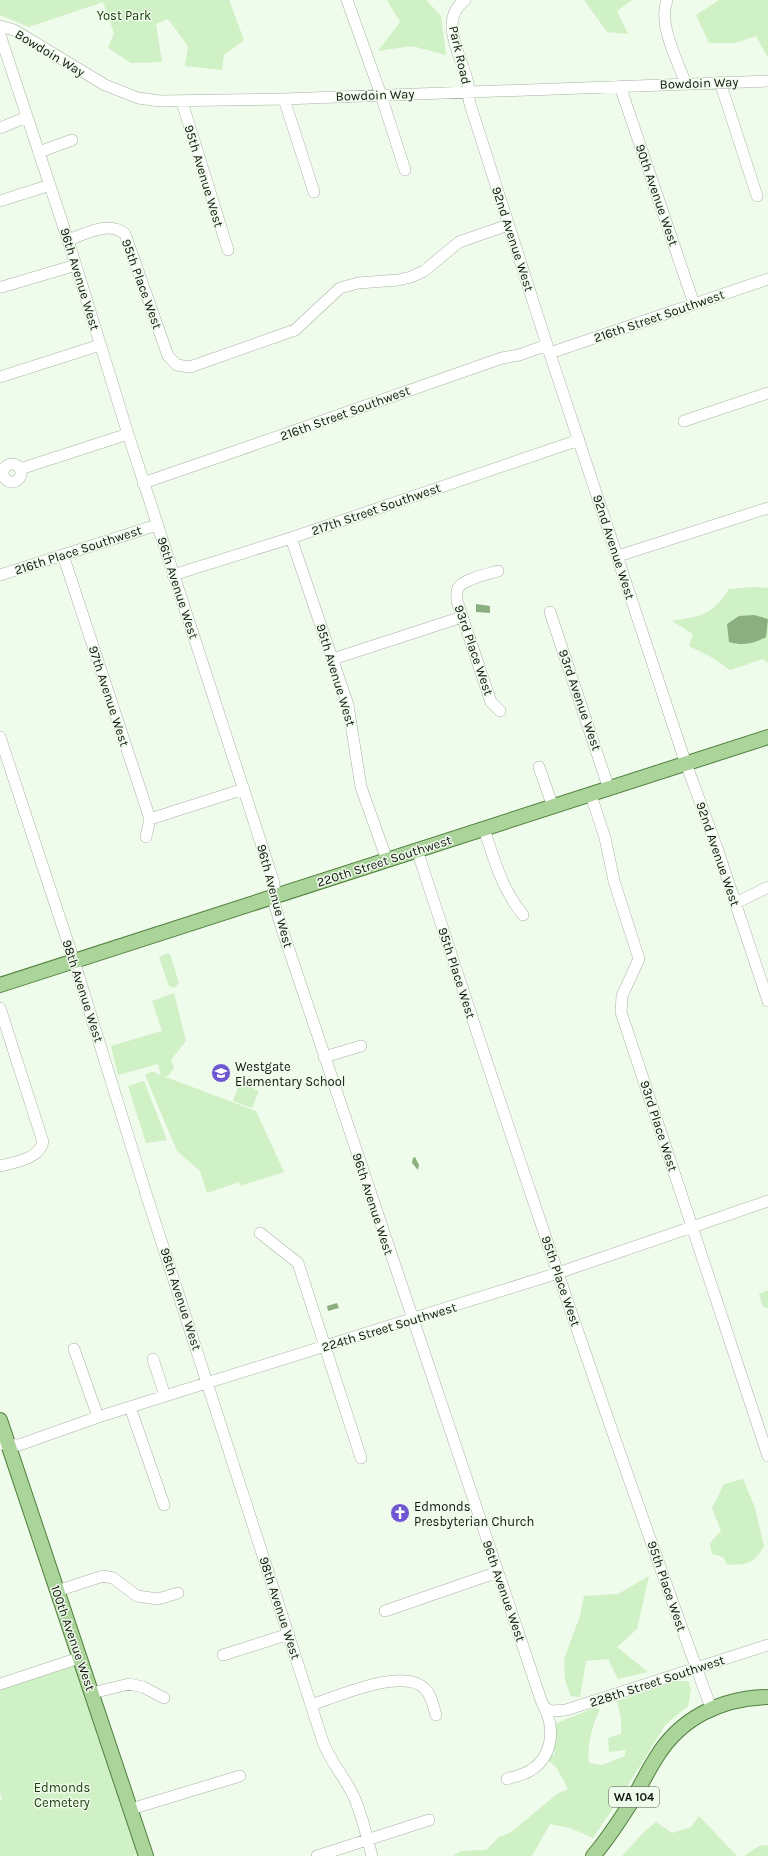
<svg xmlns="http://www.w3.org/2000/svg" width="768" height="1856" viewBox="0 0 768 1856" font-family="Karla,sans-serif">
  <rect width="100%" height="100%" fill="#effbeb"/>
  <path fill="#d0f0c5" d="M0 0H229L244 40 224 55 222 70 185 66 188 46 168 19 156 24 162 62 131 63 108 48 114 33 103 2 29 27 0 15Z
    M387 0H426L441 16 446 55 412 46 378 51 400 22Z
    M584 0H632L617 11 628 34 607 32Z
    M719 0H768V58L756 36 735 43H709L696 15Z
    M756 587 768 588V663L763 659 730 670 713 658 689 646 693 634 672 621C702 616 711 616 729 589Z
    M167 953 170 954 179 983 174 988 169 986 159 957Z
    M174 993 186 1041 171 1060 174 1068 168 1076H163L256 1111 284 1172 240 1186 239 1182 207 1193 200 1171 177 1151 145 1075C152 1070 155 1072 161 1076L158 1064 118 1075 111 1046 162 1031 152 1001Z
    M144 1081 167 1140 146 1143 128 1086Z
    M240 1082 259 1091 252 1108 233 1101Z
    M768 1290V1308L763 1307 759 1294Z
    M743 1479 755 1508 764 1546C754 1563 747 1566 727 1564L723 1557 712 1554 710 1543 721 1531 712 1508 724 1484Z
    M649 1576 637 1629 617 1647 648 1672 618 1679 608 1659 586 1661 580 1697 571 1696 565 1680 564 1659 580 1616 584 1596 618 1594Z
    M79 1658 145 1852 132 1856H0V1800L2 1799 0 1792V1684Z
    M677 1681H688L691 1689 688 1706 666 1724 620 1798 593 1838 570 1828 550 1824 532 1856H453L461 1851 486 1850 499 1837 510 1833 557 1794 568 1789 557 1768 547 1759 555 1753 552 1740 554 1724 594 1708 600 1709C593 1723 586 1748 589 1763L602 1765 625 1756V1750L609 1752 608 1738 621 1734V1719L617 1701Z
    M699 1816 737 1856H622L644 1832 656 1822 672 1833 691 1827Z
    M768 1845V1856H744L759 1846Z"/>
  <path fill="#8caf80" d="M476 604 490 606V613L476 612Z
    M754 615 768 619 766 637C754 644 743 646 729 642L727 624 739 616Z
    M415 1157 419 1165 418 1170 412 1163 413 1158Z
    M337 1303 339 1308 328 1311 327 1306Z"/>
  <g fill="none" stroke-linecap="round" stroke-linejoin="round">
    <g stroke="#a8b3a5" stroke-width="12">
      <path id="minor" d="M347 0 381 95 405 170
        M465 0C437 21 462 56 468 83 469 90 468 97 470 104L547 345 684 758 717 848 768 1001
        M667 0C658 24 677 60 686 84
        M0 26 14 30 105 85 138 98 160 101 284 99 768 81
        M0 35 68 240 128 434 274 883 275 906 282 929 541 1700C542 1703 544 1706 545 1709 555 1730 552 1757 531 1770 524 1775 515 1776 507 1779
        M720 82 757 196
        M620 86 694 304
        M284 99 314 192
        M182 102 228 250
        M0 128 27 117
        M39 152 72 140
        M0 201 50 185
        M68 240C85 234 109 220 125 234L168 356 177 365 190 367 295 330 340 288 358 283 398 280 411 277 424 271 459 242 508 225
        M2 287 76 265
        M550 353 768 279
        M0 377 100 345
        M684 421 768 393
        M3 473a9 9 0 1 1 18 0a9 9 0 1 1-18 0Z
        M20 469 128 434
        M143 483C263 442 383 400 502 358L519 355 547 345
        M291 538 348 705 361 787 387 860
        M63 555 150 819 146 837
        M618 556 768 508
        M498 571C488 574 464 579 458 588 456 592 457 596 457 601L491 702 500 711
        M0 575 157 525
        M173 575 291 538 579 440
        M550 612 609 789
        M333 659 462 617
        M0 737 74 961 148 1200 323 1742C330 1761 343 1775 352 1793 362 1812 366 1835 372 1856
        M539 767 553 807
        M591 795 605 838 614 881 639 959 622 996 621 1012 768 1456
        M150 819 244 789
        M484 829C495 862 501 887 523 915
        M417 850C511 1138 607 1424 711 1708
        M736 903 768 887
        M0 1008 43 1142C39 1159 15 1162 0 1166
        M324 1057 361 1046
        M260 1233 298 1263 361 1458
        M74 1349 98 1417
        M153 1359 165 1396
        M130 1407 164 1505
        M0 1444 19 1445 98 1417 558 1273 768 1201
        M57 1591 103 1576 113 1578 137 1596 158 1599 178 1593
        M385 1611 498 1572
        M223 1655 289 1634
        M0 1684 79 1658
        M92 1693 129 1684 143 1687 164 1698
        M311 1705C337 1697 404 1666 425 1689 432 1696 433 1706 436 1715
        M545 1708 552 1711 566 1710 768 1645
        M131 1809 240 1776
        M317 1856 429 1820"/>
    </g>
    <g stroke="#507f3e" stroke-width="16">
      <path id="major" d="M0 985 768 737
        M0 1420 146 1856
        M593 1856C608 1839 620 1820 632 1801 640 1787 647 1772 656 1758 680 1718 721 1698 768 1697"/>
    </g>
    <use href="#minor" stroke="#fff" stroke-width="11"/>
    <use href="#major" stroke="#aad49a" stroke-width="14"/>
  </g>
  <defs>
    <g id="school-disc" transform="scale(1)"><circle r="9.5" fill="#6f57d1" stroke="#effbeb"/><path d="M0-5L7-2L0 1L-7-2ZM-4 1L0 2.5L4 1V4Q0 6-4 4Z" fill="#fff"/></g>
    <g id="church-disc" transform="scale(1)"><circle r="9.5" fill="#6f57d1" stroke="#effbeb"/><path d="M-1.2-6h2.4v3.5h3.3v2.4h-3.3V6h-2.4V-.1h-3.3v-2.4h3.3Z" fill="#fff"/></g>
  </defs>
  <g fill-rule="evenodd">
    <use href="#school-disc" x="221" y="1073"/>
    <use href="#church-disc" x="400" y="1513"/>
  </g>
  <g text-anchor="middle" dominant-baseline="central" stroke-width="3" stroke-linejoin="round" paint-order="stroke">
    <rect fill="#effbeb" stroke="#555b52" stroke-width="1" x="609" y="1787" width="50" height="20" rx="3"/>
    <g font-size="12" font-weight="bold" fill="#131611">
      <text x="634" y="1797">WA 104</text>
    </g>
    <g font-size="13" fill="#193b09" stroke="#effbeb">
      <text x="124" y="15">Yost Park</text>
      <text x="62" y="1787">Edmonds<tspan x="62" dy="15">Cemetery</tspan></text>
    </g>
    <g font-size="13" fill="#131611" stroke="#effbeb">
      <text transform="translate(50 53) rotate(31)">Bowdoin Way</text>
      <text transform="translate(460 55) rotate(77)">Park Road</text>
      <text transform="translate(699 83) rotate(-2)">Bowdoin Way</text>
      <text transform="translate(375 95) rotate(-2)">Bowdoin Way</text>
      <text transform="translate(204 176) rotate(73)">95th Avenue West</text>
      <text transform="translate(657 195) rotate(71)">90th Avenue West</text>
      <text transform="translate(513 239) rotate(72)">92nd Avenue West</text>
      <text transform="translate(80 279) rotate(73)">96th Avenue West</text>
      <text transform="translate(142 284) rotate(70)">95th Place West</text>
      <text transform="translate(659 316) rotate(-19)">216th Street Southwest</text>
      <text transform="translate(345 413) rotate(-20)">216th Street Southwest</text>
      <text transform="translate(376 509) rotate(-19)">217th Street Southwest</text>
      <text transform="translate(614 547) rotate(72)">92nd Avenue West</text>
      <text transform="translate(78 550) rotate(-18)">216th Place Southwest</text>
      <text transform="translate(178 588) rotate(72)">96th Avenue West</text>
      <text transform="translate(474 650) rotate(71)">93rd Place West</text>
      <text transform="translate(336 675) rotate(73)">95th Avenue West</text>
      <text transform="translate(109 696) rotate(72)">97th Avenue West</text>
      <text transform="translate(580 700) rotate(71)">93rd Avenue West</text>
      <text transform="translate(718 854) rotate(71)">92nd Avenue West</text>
      <text transform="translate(384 861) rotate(-18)">220th Street Southwest</text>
      <text transform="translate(275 896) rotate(75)">96th Avenue West</text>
      <text transform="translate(457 973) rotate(72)">95th Place West</text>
      <text transform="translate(83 991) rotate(72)">98th Avenue West</text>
      <text transform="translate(659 1126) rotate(72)">93rd Place West</text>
      <text transform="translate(373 1204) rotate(72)">96th Avenue West</text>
      <text transform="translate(561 1281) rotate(71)">95th Place West</text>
      <text transform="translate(181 1299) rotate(72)">98th Avenue West</text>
      <text transform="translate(389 1327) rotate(-17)">224th Street Southwest</text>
      <text transform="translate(667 1586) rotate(71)">95th Place West</text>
      <text transform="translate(504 1591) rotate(71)">96th Avenue West</text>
      <text transform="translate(280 1608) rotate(72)">98th Avenue West</text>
      <text transform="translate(73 1638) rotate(71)">100th Avenue West</text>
      <text transform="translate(657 1681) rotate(-18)">228th Street Southwest</text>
    </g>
    <g font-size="13" fill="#131611" stroke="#effbeb" text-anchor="start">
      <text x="235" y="1066">Westgate<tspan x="235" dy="15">Elementary School</tspan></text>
      <text x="414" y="1506">Edmonds<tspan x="414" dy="15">Presbyterian Church</tspan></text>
    </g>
  </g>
</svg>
